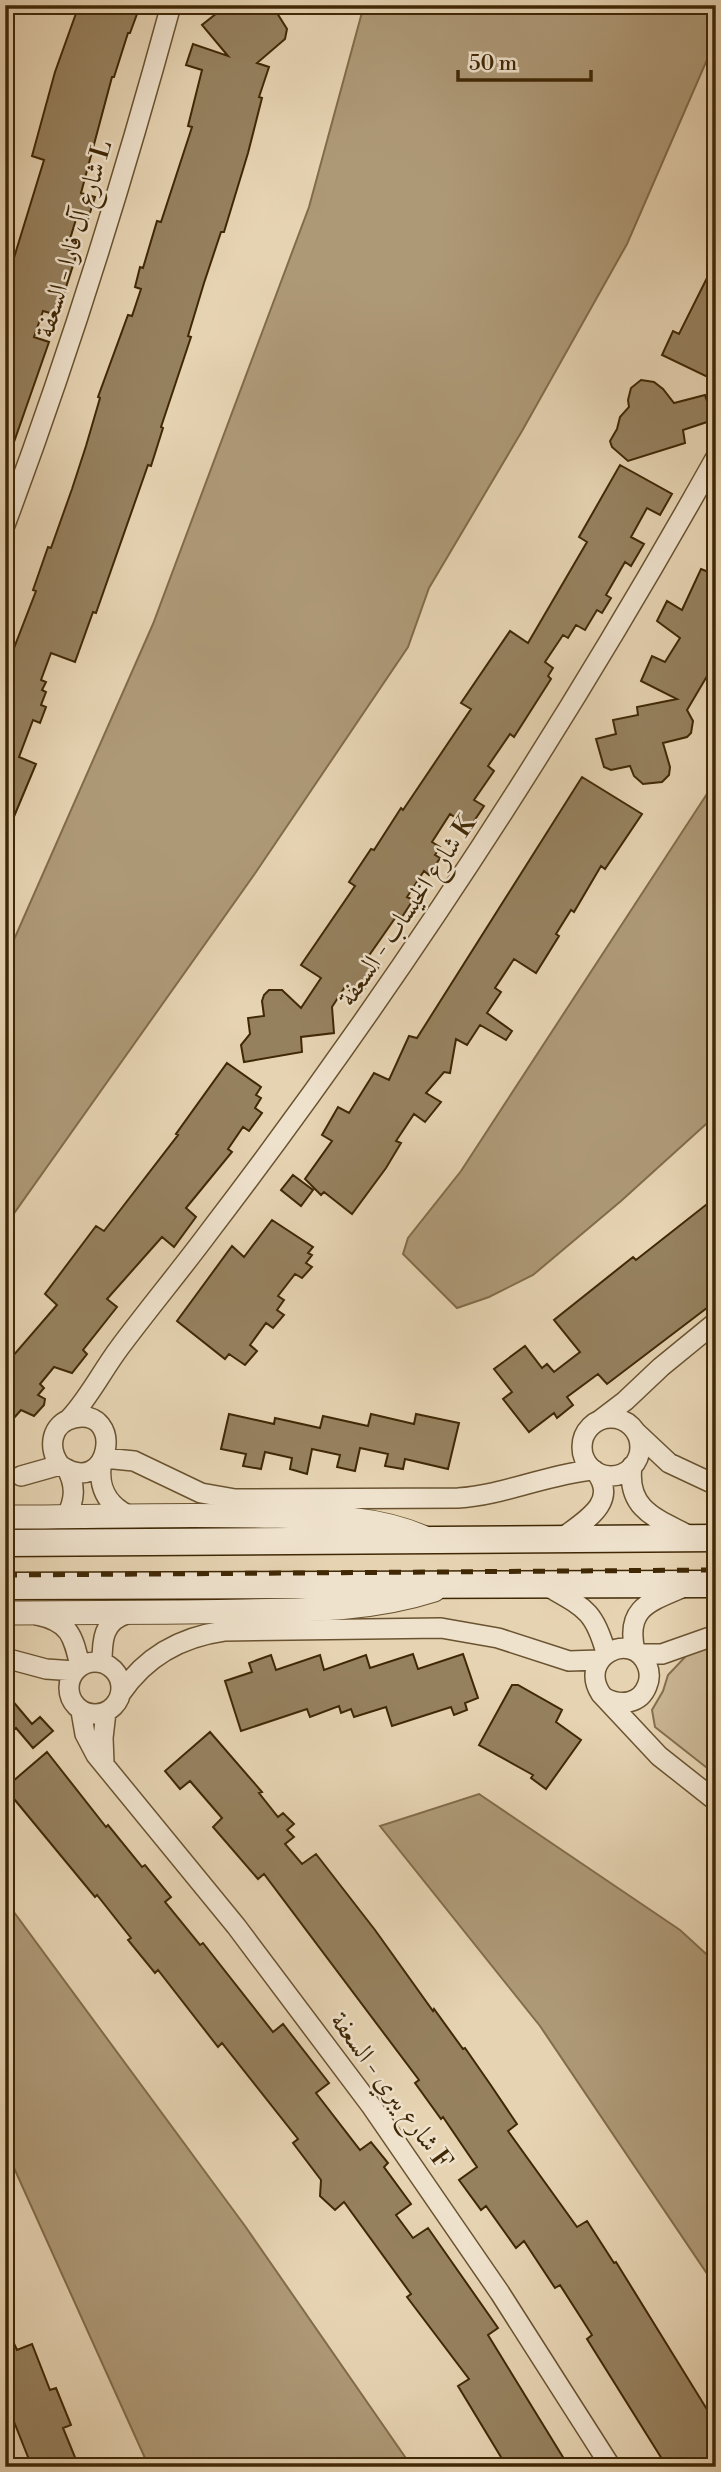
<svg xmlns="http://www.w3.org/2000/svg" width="721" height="2472" viewBox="0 0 721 2472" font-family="'Libre Bodoni',Amiri,serif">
  <rect width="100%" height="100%" fill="#e6d3b2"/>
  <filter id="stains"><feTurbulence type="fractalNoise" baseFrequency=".00286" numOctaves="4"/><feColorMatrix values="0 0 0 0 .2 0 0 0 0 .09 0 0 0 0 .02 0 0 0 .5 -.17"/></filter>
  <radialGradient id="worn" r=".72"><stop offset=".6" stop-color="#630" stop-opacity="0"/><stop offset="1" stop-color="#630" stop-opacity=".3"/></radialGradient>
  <path fill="#cab695" stroke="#856f4d" stroke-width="2" d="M716 1643V1775L655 1727 652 1710 663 1691 668 1675 686 1656Z"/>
  <path fill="#ae9977" stroke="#826c49" stroke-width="2" d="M364 5H716V39L627 244 522 431 429 588 408 647 256 872 5 1226V960L153 624 309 207Z
    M716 780V1115L621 1201 533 1275 489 1297 457 1308 403 1254 408 1238 461 1171Z
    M479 1794 680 1930 716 1963V2287L540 2026 380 1826Z
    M5 1900 245 2226 412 2467H149L5 2148Z"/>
  <path fill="#96815f" stroke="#402805" stroke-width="2" d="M79 5H135L133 12 137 14 130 33H128L114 77H112L81 193 95 197 88 219 77 216 67 249 77 253 57 315 43 311 34 337 49 342 7 462 5 273 9 274 44 160 32 156 55 72Z
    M227 5H272L287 29 285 39 257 63 269 67 259 97 262 98 248 153 224 232H221L204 283 188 336 191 337 161 427 163 428 151 466 148 465 96 613 93 612 75 662 51 653 41 680 46 682 42 690 46 692 41 705 46 707 40 723 33 720 19 757 36 764 5 838V666L10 652 12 653 36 591 33 590 48 547 51 548 72 489 86 446 100 398 98 397 128 315 132 316 141 289 135 287 140 267 143 268 157 221 161 222 192 127 188 126 202 70 186 65 193 44 228 56 202 25Z
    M716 260V381L662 355 673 331 679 334Z
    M641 380 654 382 663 389 674 403 705 395 713 420 683 430 685 443 628 461 612 447 610 441 617 429 620 417 629 407 628 400 631 388Z
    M620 465 672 494 660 515 647 508 631 537 644 544 631 566 625 562 606 595 611 598 602 613 597 610 585 630 576 625 568 638 563 635 545 662 553 668 548 676 551 679 514 737 510 734 488 766 494 771 474 800 484 806 470 827 450 814 432 842 440 847 435 855 440 858 429 875 424 871 407 897 413 900 402 917 398 914 368 957 380 965 359 997 345 987 332 1007 334 1033 301 1037 302 1052 244 1062 241 1045 250 1034 248 1018 264 1016 262 1001 264 995 269 990H282L301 1008 321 978 301 965 355 886 349 882 371 849 374 850 401 808 403 810 471 709 461 703 510 631 528 643 587 542 579 537Z
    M701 569 716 575V661L687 710 693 721 691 733 687 737 663 743 670 767 669 775 662 782 643 784 634 776 630 766 611 770 604 767 596 739 616 734 613 720 638 715 637 707 677 699 641 681 652 656 665 662 680 638 657 621 667 601 682 610Z
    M582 777 642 814 605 869 601 866 574 912 571 910 556 934 559 936 536 973 514 959 495 988 501 992 487 1013 512 1031 506 1040 480 1025 467 1045 456 1039 450 1073 444 1072 426 1093 441 1102 425 1122 414 1114 396 1141 401 1143 386 1168 352 1214 324 1192 321 1195 305 1179 332 1141 322 1135 338 1107 349 1113 374 1073 389 1080 409 1036 417 1038Z
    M227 1063 261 1087 256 1095 261 1098 255 1108 262 1113 249 1131 243 1127 228 1149 232 1152 186 1208 196 1217 174 1247 162 1237 107 1299 117 1307 83 1350 87 1354 72 1373 54 1367 40 1384 44 1388 38 1395 45 1399 44 1405 34 1416 21 1410 5 1428V1365L57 1305 45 1294 96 1226 104 1231 178 1135 176 1134Z
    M293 1175 313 1190 301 1206 281 1190Z
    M716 1197V1301L607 1384 598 1374 567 1397 573 1405 557 1418 554 1413 529 1432 503 1399 512 1392 494 1369 525 1346 542 1368 547 1364 554 1372 580 1352 554 1320 633 1257 636 1260Z
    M272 1220 313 1247 308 1253 312 1255 306 1263 312 1267 302 1278 295 1274 278 1296 284 1300 277 1310 284 1315 273 1328 266 1323 250 1345 257 1351 245 1365 229 1354 225 1359 177 1321 232 1246 244 1257Z
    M229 1414 274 1424 275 1418 320 1428 323 1416 368 1426 371 1414 414 1424 416 1414 459 1423 448 1469 405 1459 403 1469 385 1466 388 1454 360 1448 355 1471 337 1467 340 1455 312 1449 307 1474 290 1469 292 1458 265 1452 261 1469 243 1466 246 1454 221 1449Z
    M413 1654 418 1669 463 1654 478 1698 465 1703 467 1710 454 1715 451 1707 392 1726 386 1707 354 1717 351 1709 341 1713 339 1706 310 1717 307 1709 241 1731 225 1681 252 1672 249 1663 271 1655 276 1670 320 1655 324 1670 366 1655 370 1668Z
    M512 1685H518L562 1710 556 1722 581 1740 546 1789 531 1778 533 1775 479 1745Z
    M5 1692 32 1724 40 1717 53 1731 33 1748 16 1728 5 1737Z
    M210 1732 262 1792 259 1793 278 1817 283 1813 294 1824 287 1830 294 1837 285 1844 302 1864 316 1854 375 1930 433 2011 434 2009 463 2049 465 2048 490 2084 517 2124 508 2131 577 2227 587 2221 614 2263 616 2262 716 2424V2467H667L587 2339 592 2335 560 2285 555 2288 524 2241 516 2248 486 2206 481 2210 459 2180 477 2167 443 2117 441 2119 415 2083 419 2080 264 1874 258 1879 213 1827 222 1818 190 1781 180 1789 165 1771Z
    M47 1752 106 1827 108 1825 142 1867 145 1865 171 1897 165 1902 200 1945 203 1943 273 2032 283 2024 329 2083 316 2093 360 2150 371 2142 388 2163 384 2167 411 2204 396 2215 413 2238 428 2228 498 2328 488 2335 569 2467H507L458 2386 469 2379 407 2297 411 2294 344 2202 335 2210 320 2196 321 2180 293 2143 298 2139 222 2043 218 2047 158 1970 155 1973 128 1940 131 1938 97 1895 95 1897 5 1788Z
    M5 2324 17 2350 32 2344 50 2390 56 2388 71 2425 63 2428 79 2467H32L5 2399Z"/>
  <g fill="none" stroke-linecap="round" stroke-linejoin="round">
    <g stroke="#6a5330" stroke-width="22">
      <path id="minor" d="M5 525C69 355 123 181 171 5
        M70 1418C90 1396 102 1371 120 1347 149 1308 180 1271 209 1232 397 986 565 727 716 457
        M582 1447a29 29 0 1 1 58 0a29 29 0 1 1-58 0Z
        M600 1420 625 1401 661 1367 716 1322
        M637 1433 669 1463 716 1485
        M104 1458 134 1461 201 1493 235 1499 458 1498C505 1495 547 1474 594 1470
        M102 1460C97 1486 106 1505 130 1516
        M632 1466C626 1510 658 1519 690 1536
        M21 1476 60 1465C111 1500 125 1406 74 1418 51 1423 47 1448 60 1465
        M66 1517C75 1500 76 1486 67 1469
        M562 1538C584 1521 619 1503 596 1472
        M545 1585C583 1607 594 1609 606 1653
        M37 1615C70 1622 73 1636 80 1666
        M635 1651C625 1608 649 1602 684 1587
        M640 1654H662L716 1635
        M5 1658 46 1669 75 1671
        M69 1688a26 26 0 1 1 52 0a26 26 0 1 1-52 0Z
        M102 1663C102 1640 103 1621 127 1614
        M121 1693C146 1656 181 1637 224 1631L441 1628 498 1638 569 1661 599 1660
        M605 1698C621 1706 640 1704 647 1686 650 1679 650 1672 647 1665 632 1629 577 1657 601 1694L659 1756 716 1801
        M81 1711 85 1734 96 1755 236 1926 372 2107 500 2293 611 2467
        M104 1763 103 1738 106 1712"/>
    </g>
    <g stroke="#6a5330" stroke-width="25">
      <path id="tertiary" d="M5 1517C89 1517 172 1514 255 1516 312 1517 369 1514 423 1537
        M5 1613C85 1612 165 1613 245 1611 309 1610 372 1610 434 1590"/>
    </g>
    <g stroke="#402805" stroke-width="29">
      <path id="secondary" d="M5 1543 716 1538
        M5 1586 716 1584"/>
    </g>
    <use href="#minor" stroke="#efe2cd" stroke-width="19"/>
    <use href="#tertiary" stroke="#efe2cd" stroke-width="23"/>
    <use href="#secondary" stroke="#efe2cd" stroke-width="26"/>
    <path stroke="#402805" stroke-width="5" stroke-dasharray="12 12" stroke-linecap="butt" d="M5 1575 716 1570"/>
  </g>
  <g text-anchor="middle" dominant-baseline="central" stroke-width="5" stroke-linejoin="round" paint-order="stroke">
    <g font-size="26" fill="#402805" stroke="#efe2cd">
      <text transform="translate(74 239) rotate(-73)">شارع آل فارا - السعفة L</text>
      <text transform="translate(407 911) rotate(-56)">شارع الخيساب - السعفة K</text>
      <text transform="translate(391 2091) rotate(54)">شارع يبري - السعفة F</text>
    </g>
  </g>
  <rect width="721" height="2472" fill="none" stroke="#e6d3b2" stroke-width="28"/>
  <rect x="7" y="7" width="707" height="2458" fill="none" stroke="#402805" stroke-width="3.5"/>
  <rect x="14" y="14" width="693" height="2444" fill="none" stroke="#402805" stroke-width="2"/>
  <path d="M458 70v10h133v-10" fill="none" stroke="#402805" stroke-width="3.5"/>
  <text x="469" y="70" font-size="21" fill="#402805" stroke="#efe2cd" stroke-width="5" paint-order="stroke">50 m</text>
  <rect width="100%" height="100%" filter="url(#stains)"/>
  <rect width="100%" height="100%" fill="url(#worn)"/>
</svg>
